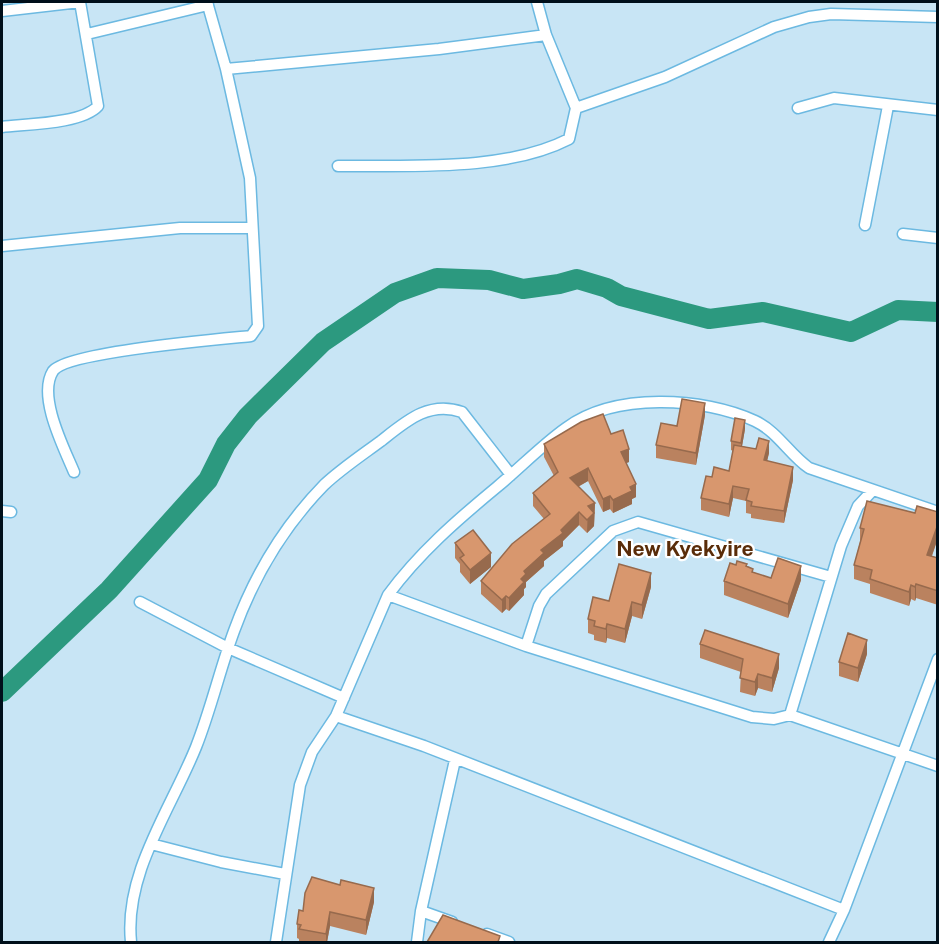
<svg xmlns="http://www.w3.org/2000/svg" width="939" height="944" viewBox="0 0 939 944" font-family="'Public Sans',sans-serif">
  <rect width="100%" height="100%" fill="#c8e5f5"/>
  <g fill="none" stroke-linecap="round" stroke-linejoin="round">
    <path stroke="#2c997f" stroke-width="20" d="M2 692 109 590 208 480 226 444 248 416 323 342 395 293 437 278 489 280 523 289 559 284 577 279 607 288 621 296 709 319 763 312 851 332 898 310 938 312"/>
    <g stroke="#6cb9e1" stroke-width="13">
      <path id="street" d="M2 11 80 2
        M87 34 208 5
        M226 69 439 49 546 35
        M576 108 665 77 774 27 809 17 831 14 938 17
        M798 108 834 98 938 110
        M2 127C26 124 82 124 98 106L80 2
        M338 166C409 165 505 172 569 139L576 108 546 35 537 2
        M865 225 888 106
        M903 234 938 238
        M2 246 180 228H252
        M74 472C64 448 37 396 53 371 66 352 221 339 251 336L258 326 250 178 226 69 207 2
        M2 511 11 512
        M388 595 526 646 752 717 774 719 790 715 938 766
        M140 602 228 648 344 698
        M526 646 539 606 546 594 613 531 638 522 831 577
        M790 715 841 546 858 506 873 490
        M336 716 388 595C419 553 457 520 497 487 520 468 542 445 566 428 615 392 703 397 755 421 778 432 789 454 809 468L938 512
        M151 844 221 862 285 874
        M421 911 452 922
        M487 934 509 942
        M131 942C124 873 171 809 196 747 211 709 220 669 234 631 254 576 283 527 324 485 341 469 362 455 381 441 405 422 429 400 462 412L511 475
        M276 942 300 785 312 752 336 716 424 746 844 910
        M417 942 421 911 455 760
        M829 942 844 910 938 659"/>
    </g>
    <use href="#street" stroke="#fff" stroke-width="10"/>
  </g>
  <path fill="#ba825f" d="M705 415 696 465 656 458V445L677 426Z
    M745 429 742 446 769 453 767 461 793 480 784 523 751 518V514L746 513V501L733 498 729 517 701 510V498L712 477 729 471 733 451 731 450V441Z
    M611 434 629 462 626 463 636 497 632 499V504L613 513 610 509 603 512 588 481 578 487 595 503 594 526 587 533 579 525 563 541V546L544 561V566L526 582V587L524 589V595L509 611 506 609 502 613 481 594V581L544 519 533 506V493L554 476 544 457V444Z
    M938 512V538L932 556 938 558V605L916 598 915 601 911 599 909 606 870 593V584L854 579V565L860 542V528L915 513Z
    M455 543 491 567 470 584 460 572V564L455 558Z
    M747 567 753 572 771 578 801 580 788 618 724 595V581Z
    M651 587 642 619 632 616 625 643 607 638 606 643 594 640V635L588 633V619L609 601Z
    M700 644 779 668 772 692 758 688 755 696 740 692 741 672 700 658Z
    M867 654 858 682 839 676V662Z
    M938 687V706H936V692Z
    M374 902 366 935 330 926 327 942H299V939L297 938V924L303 911Z"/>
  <path fill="#976a4d" d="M705 403V415L696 465V453Z
    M745 420V429L741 452V443Z
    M769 441V453L764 473V460Z
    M629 449V462L621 465V452Z
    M793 467V480L784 523V511Z
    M588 468V481L570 491V478Z
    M636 484V497L632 499V504L613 513V500L630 487Z
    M733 486V498L729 517V504Z
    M610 496V509L603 512V499Z
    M595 503 594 526 587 533 588 506Z
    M579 512V525L563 541V546L544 561V566L526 582V587L524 589V595L509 611V598L521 579 524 571 541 550Z
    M938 524V538L927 569V555Z
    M491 553V567L470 584V570Z
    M801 566V580L788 618V604Z
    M651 573V587L642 619V605Z
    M916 584V598L915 601V587Z
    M911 585V599L909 606V592Z
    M506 596V609L502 613V600Z
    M632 602V616L625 643V629Z
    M607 624V638L606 643V629Z
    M867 640V654L858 682V668Z
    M779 654V668L772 692V678Z
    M758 674V688L755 696V682Z
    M374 888V902L366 935V920Z
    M330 912V926L327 942H326V934Z"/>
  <path fill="#d8976e" stroke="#976a4d" stroke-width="1.5" d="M682 399 705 403 696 453 656 445 661 423 677 426Z
    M603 414 611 434 623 430 629 449 621 452 636 484 630 487 632 491 613 500 610 496 603 499 588 468 570 478 595 503 588 506 594 513 587 520 579 512 561 530 563 533 541 550 544 553 524 571 526 574 521 579 524 582 509 598 506 596 502 600 481 581 512 544 550 514 533 493 558 472 544 444 581 422Z
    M735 418 745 420 741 443 731 441Z
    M759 438 769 441 764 460 793 467 784 511 751 506 752 502 746 500 749 489 733 486 729 504 701 498 706 476 712 477 714 467 729 471 734 445 756 449Z
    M867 501 915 513 917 506 938 512V524L927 555 938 558V591L916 584 915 587 911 585 909 592 870 579 872 570 854 565 864 529 860 528Z
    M473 530 491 553 470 570 460 558 464 555 455 543Z
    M778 558 801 566 788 604 724 581 730 563 736 565 737 561 747 564 746 566 753 569 752 572 771 578Z
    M619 564 651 573 642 605 632 602 625 629 607 624 606 629 594 626 595 621 588 619 593 597 609 601Z
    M705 630 779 654 772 678 758 674 755 682 740 678 743 659 700 644Z
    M848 633 867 640 858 668 839 662Z
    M312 877 340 885 341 880 374 888 366 920 330 912 326 934 299 929 301 925 297 924 299 910 303 911 305 893Z
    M443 915 500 936 498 942H427Z"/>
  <g text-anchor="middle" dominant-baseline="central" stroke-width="4.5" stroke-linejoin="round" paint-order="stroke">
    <g font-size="21" font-weight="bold" fill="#592c09" stroke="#fff">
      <text x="685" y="548">New Kyekyire</text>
    </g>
  </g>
  <rect width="939" height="944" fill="none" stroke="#000f1a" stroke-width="6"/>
</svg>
